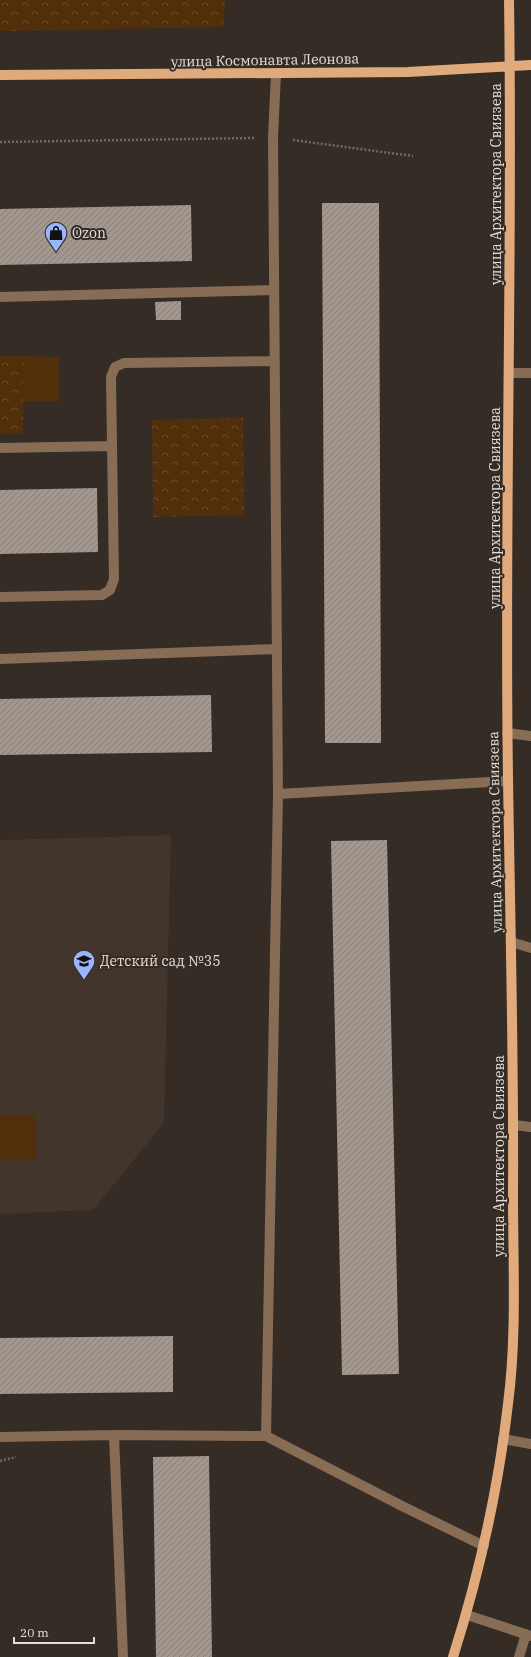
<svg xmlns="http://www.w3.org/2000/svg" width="531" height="1657" viewBox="0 0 531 1657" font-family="'IBM Plex Serif',serif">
  <defs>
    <pattern id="forest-crowns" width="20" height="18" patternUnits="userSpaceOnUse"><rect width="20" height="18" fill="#522f0b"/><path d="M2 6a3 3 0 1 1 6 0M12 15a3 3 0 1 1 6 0" fill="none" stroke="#6b4d2e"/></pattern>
    <pattern id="building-hatch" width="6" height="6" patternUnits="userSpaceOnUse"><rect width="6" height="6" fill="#a2988f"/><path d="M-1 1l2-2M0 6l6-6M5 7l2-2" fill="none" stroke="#867e78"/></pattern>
  </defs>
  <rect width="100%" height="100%" fill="#342c25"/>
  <path fill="#42352b" d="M171 835 164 1123 93 1210 0 1214V840Z"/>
  <path fill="url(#forest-crowns)" d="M0 0H225L223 27 0 31Z
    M0 356H24L23 434H0Z
    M243 418 244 515 153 517 152 420Z"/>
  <path fill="#522f0b" d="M24 356 59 357V401H24Z
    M0 1115H36V1160H0Z"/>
  <path fill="url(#building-hatch)" d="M322 203H379L381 743H325Z
    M191 205 192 261 0 265V209Z
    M181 301V320H156L155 302Z
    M97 488 98 552 0 554V490Z
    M211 695 212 752 0 755V699Z
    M387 840 399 1374 342 1375 331 841Z
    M173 1336V1392L0 1394V1338Z
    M209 1456 212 1657H156L153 1457Z"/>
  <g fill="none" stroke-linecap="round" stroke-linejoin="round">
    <path stroke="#726b65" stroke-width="2.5" stroke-dasharray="2 2" stroke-linecap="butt" d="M293 140 413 156
      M0 142 254 138
      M0 1461 16 1457"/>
    <path stroke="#876c56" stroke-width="10" d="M276 74 273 137 278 794
      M0 297 274 290
      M510 373H531
      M0 448 112 446
      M0 597 102 595 110 590 114 579 111 377 115 367 124 363 275 361
      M0 659 277 649
      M507 733 531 736
      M511 942 531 948
      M514 1125 531 1127
      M114 1435 123 1657
      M0 1437 114 1435 266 1436
      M503 1439 531 1444
      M484 1546 402 1506 266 1436 278 794 508 781
      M467 1615 531 1636
      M519 1657 526 1634"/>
    <path stroke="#e1aa7c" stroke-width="10" d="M0 75 408 72 531 65
      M453 1657C479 1575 498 1490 508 1404 517 1335 513 1265 513 1195 514 1056 510 917 508 777 504 518 513 259 509 0"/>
  </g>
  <defs>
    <g id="shop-pin" transform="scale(1.15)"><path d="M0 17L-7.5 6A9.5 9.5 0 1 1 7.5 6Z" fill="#9bb5fd" stroke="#342c25"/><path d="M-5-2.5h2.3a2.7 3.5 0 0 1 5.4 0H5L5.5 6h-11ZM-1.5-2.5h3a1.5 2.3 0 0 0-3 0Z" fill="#111"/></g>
    <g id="school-pin" transform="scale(1.15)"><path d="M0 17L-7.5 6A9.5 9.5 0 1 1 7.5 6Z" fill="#9bb5fd" stroke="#342c25"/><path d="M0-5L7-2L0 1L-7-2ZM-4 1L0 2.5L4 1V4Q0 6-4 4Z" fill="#111"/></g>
  </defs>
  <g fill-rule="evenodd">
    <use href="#shop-pin" x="56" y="233"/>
    <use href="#school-pin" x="84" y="961"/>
  </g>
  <g text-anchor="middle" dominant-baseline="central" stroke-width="4" stroke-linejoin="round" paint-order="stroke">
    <g font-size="14" fill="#e4deda" stroke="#342c25">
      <text transform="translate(265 60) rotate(-1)">улица Космонавта Леонова</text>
      <text transform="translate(496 184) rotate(-90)">улица Архитектора Свиязева</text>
      <text transform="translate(495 508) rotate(-90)">улица Архитектора Свиязева</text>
      <text transform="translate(495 832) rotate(-91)">улица Архитектора Свиязева</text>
      <text transform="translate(499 1156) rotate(-90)">улица Архитектора Свиязева</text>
    </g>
    <g font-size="14" fill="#e4deda" stroke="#342c25" text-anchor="start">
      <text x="72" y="233">Ozon</text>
      <text x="100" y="961">Детский сад №35</text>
    </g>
  </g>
  <path d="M14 1637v6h80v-6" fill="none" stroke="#e4deda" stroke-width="2"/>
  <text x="20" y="1637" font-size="12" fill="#e4deda" stroke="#342c25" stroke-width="3" paint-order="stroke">20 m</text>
</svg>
